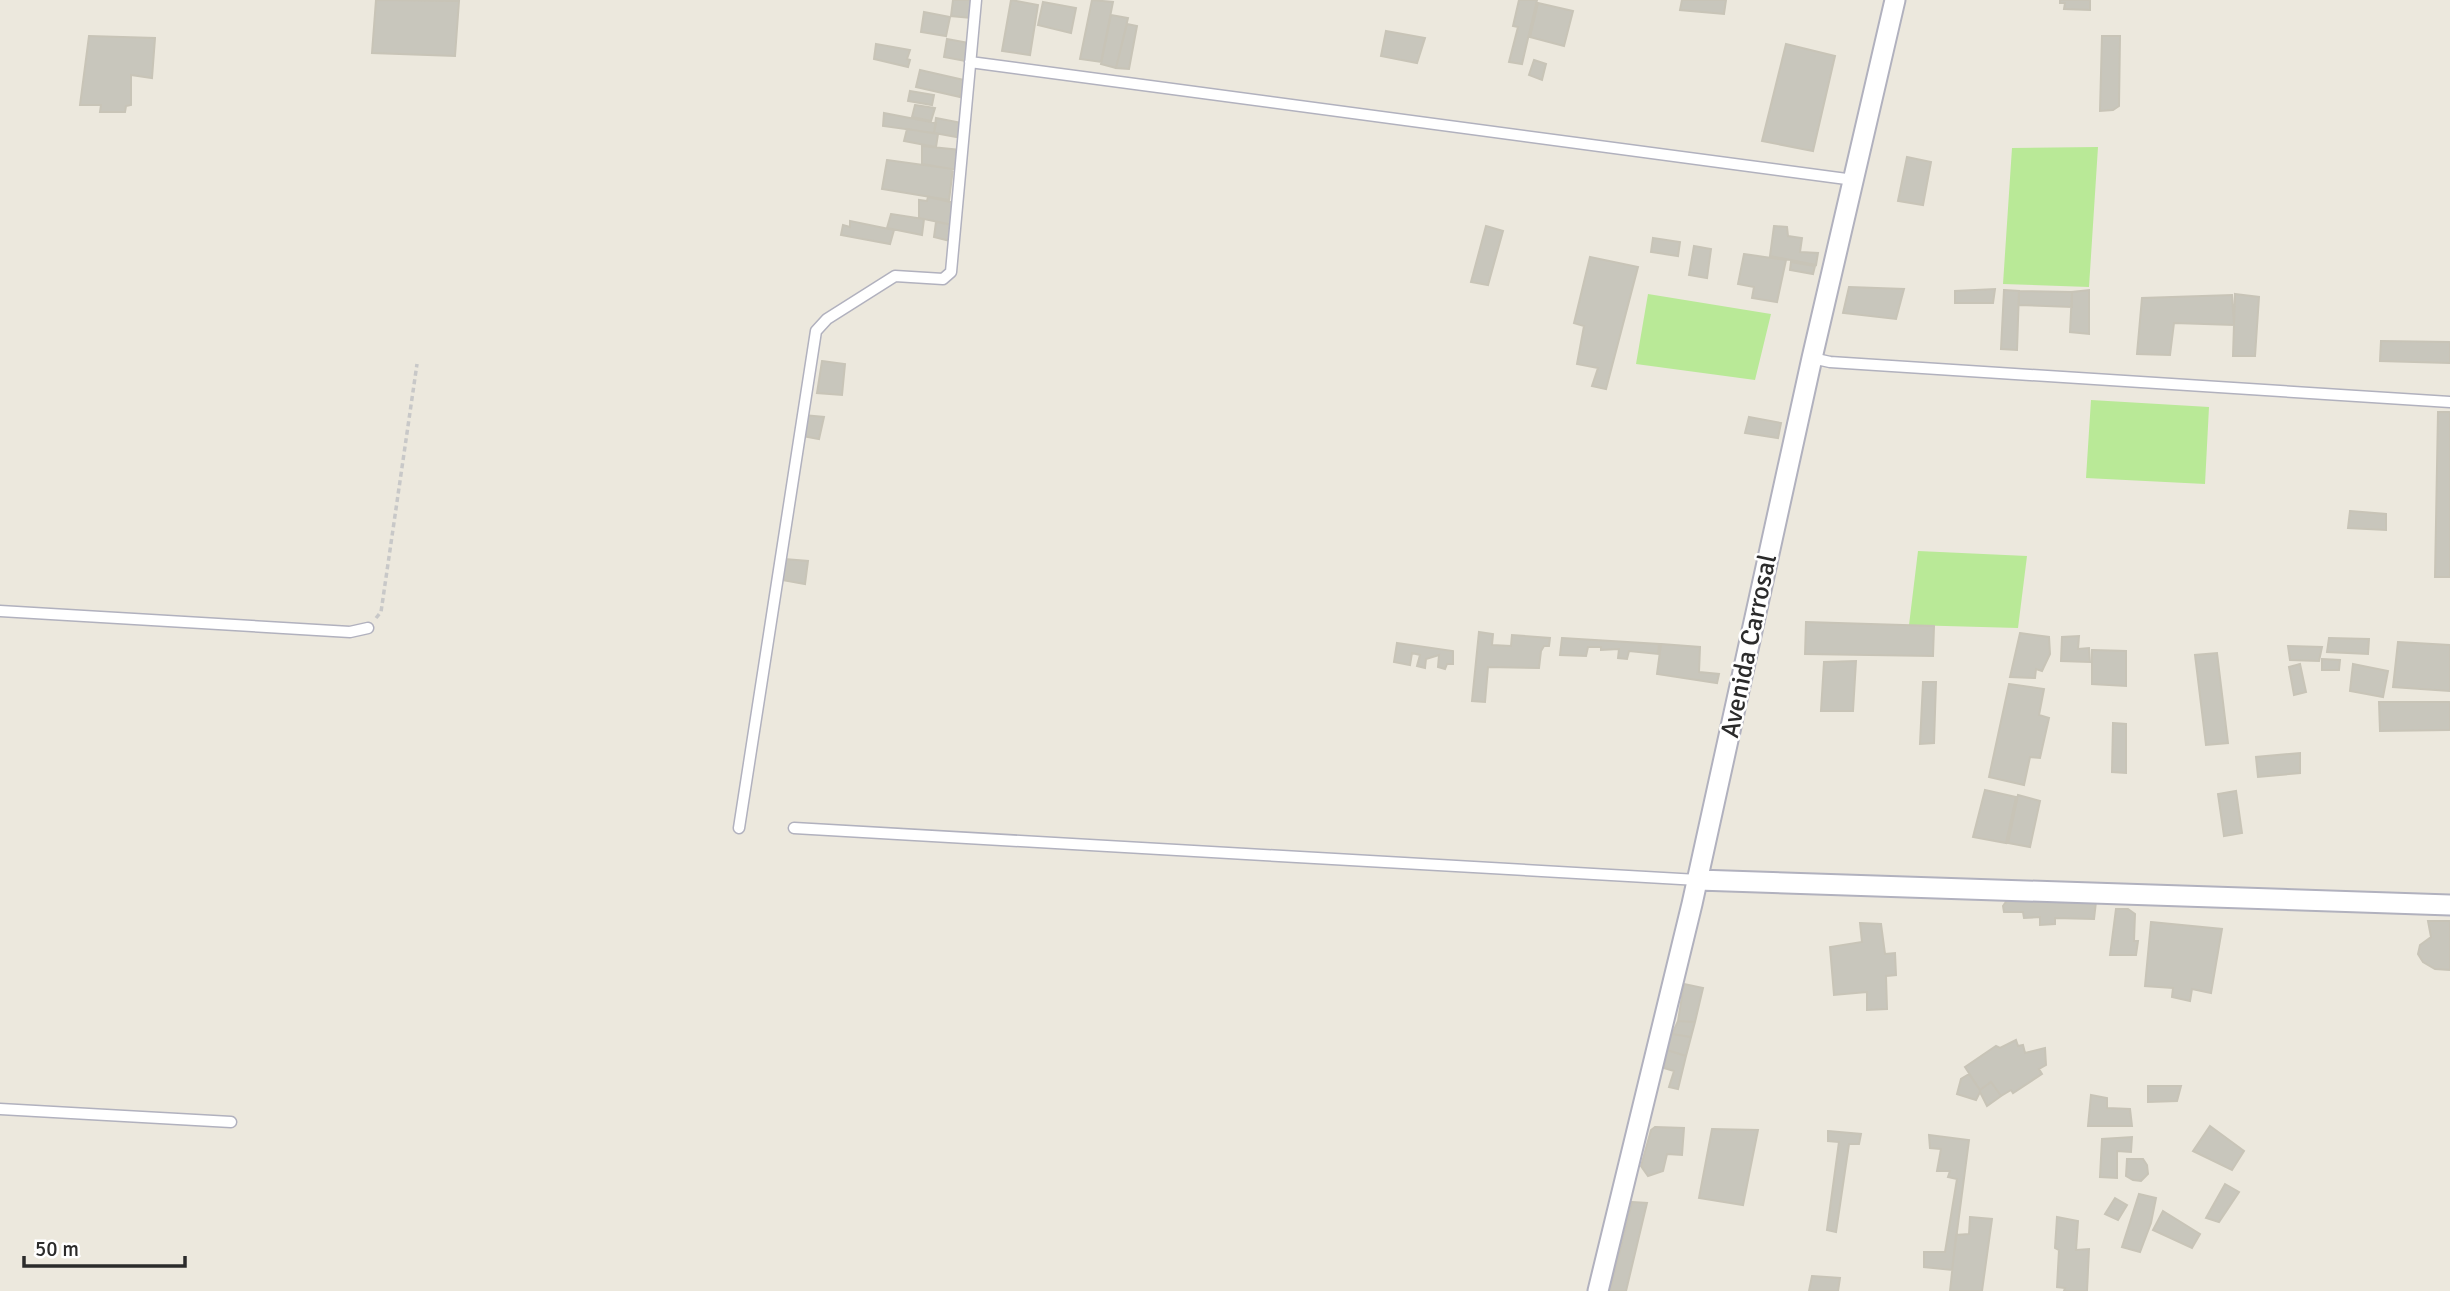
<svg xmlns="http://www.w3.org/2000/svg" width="2450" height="1291" viewBox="0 0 2450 1291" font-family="Signika,sans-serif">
  <rect width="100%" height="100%" fill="#ece8dd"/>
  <path fill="#b9e997" d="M2098 147 2089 287 2003 284 2012 148Z
    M1648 294 1771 314 1755 380 1636 364Z
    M2091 400 2209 407 2205 484 2086 478Z
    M1918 551 2027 556 2018 628 1909 625Z"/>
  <path fill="#c8c6bc" stroke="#c8c4b7" stroke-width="2" d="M376 0 459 1 455 56 372 53Z
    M953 0H972L971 18 951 16Z
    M1011 0 1038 5 1030 55 1002 51Z
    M1092 0 1113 2 1101 62 1080 59Z
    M1519 0H1537L1522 64 1509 62 1518 27 1513 26Z
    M1682 0H1726L1724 14 1680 10Z
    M2060 0H2090V10L2064 9 2065 3H2060Z
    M1043 2 1076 8 1071 33 1038 25Z
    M1538 3 1573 11 1564 46 1530 37Z
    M924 12 950 17 946 36 921 32Z
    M1111 15 1128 18 1116 68 1101 64Z
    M1127 24 1137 26 1129 69 1116 68Z
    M1386 31 1425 38 1417 63 1381 56Z
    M89 36 155 38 152 78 131 75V105L126 106 125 112H100L101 105H80Z
    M2102 36H2120L2119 106 2113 110 2100 111Z
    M947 39 969 43 966 61 944 57Z
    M876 44 910 50 907 59 910 60 908 67 874 59Z
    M1786 44 1835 56 1813 151 1762 141Z
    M1534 60 1546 64 1542 80 1529 75Z
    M920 70 964 80 960 97 916 87Z
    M910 91 934 95 932 105 908 101Z
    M915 105 935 108 931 121 912 117Z
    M884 113 936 123 934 133 883 126Z
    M936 118 962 123V138L934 133Z
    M907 129 938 134 936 147 904 141Z
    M922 146 960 150 958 170 922 164Z
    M1907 157 1931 162 1923 205 1898 201Z
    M887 160 953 169 949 200 882 189Z
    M928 197 955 203 953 225 919 218V200L927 201Z
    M891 214 924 219 922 235 887 228Z
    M850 221 894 230 890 244 841 235 843 225 850 227Z
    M936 222 953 225 950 241 934 237Z
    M1486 226 1503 231 1488 285 1471 282Z
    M1774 226 1787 227 1788 236 1802 238 1800 252 1818 253 1816 265 1770 256Z
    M1653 238 1680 242 1678 256 1651 252Z
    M1694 246 1711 249 1707 278 1689 275Z
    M1744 254 1786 260 1777 302 1752 298 1754 287 1738 284Z
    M1590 257 1638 267 1606 389 1592 386 1598 368 1577 364 1584 326 1574 323Z
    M1791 262 1815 266 1813 274 1790 270Z
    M1849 287 1904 289 1896 319 1843 313Z
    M1995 289 1993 303H1955V291Z
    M2004 290 2019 291 2017 350 2001 349Z
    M2089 290V334L2070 332 2072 292Z
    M2019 291 2072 292V307L2019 305Z
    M2235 294 2259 297 2255 356H2233Z
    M2232 295 2234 325 2174 323 2170 355 2137 354 2142 298Z
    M2381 341 2450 342V363L2380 361Z
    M822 361 845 364 842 395 817 393Z
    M2438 412H2450V577H2435Z
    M803 415 824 417 819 439 802 436Z
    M1749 417 1781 423 1778 438 1745 433Z
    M2350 511 2386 514V530L2348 528Z
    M784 559 808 561 805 584 782 580Z
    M1806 622 1934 626 1933 656 1805 654Z
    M1479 632 1493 634 1492 645 1511 646 1512 635 1550 638 1549 646H1544L1541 651 1539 668 1488 667 1485 702 1472 701Z
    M2020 633 2049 637 2050 654 2042 671 2036 669 2035 678 2010 677Z
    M2079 636 2078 649 2089 648 2090 662 2061 661 2062 637Z
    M1562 638 1659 644 1658 654 1629 651 1627 659 1618 658 1619 649 1601 650V647H1588L1586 656 1560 655Z
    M2329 638 2369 639 2368 654 2327 652Z
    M2398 642 2450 645V691L2393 687Z
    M1397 643 1453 651V664H1447L1445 669 1438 667 1439 655 1426 659 1425 668 1417 666 1420 655 1412 653 1410 665 1394 662Z
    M1661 644 1700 647 1699 672 1719 674 1717 683 1657 674Z
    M2288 646 2322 647 2319 661 2290 660Z
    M2092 650 2126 651V686L2092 684Z
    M2217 653 2228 743 2206 745 2195 655Z
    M2322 659 2340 660 2339 670H2322Z
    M1856 661 1853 711H1821L1824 662Z
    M2300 664 2306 692 2294 695 2289 667Z
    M2353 664 2388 671 2383 697 2350 691Z
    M1923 682H1936L1934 743 1920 744Z
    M2009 684 2044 689 2039 715 2049 718 2040 758 2030 757 2024 785 1989 777Z
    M2379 702H2450V730L2380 731Z
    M2113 723 2126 724V773L2112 772Z
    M2300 753V773L2258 777 2256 757Z
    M1985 790 2016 797 2006 843 1973 837Z
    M2236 791 2242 833 2224 836 2218 794Z
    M2018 795 2040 801 2030 847 2008 843Z
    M2008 899 2096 902 2094 919 2055 918V924L2040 925V917L2024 918 2023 912H2004L2003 906Z
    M2116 909H2128L2135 914 2134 941H2138L2136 955H2110Z
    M2428 921H2450V970L2435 969 2423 962 2418 954 2420 945 2431 937Z
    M2151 922 2222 929 2211 993 2192 989 2190 1001 2172 997 2173 988 2145 986Z
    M1860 923 1881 924 1885 954 1895 953 1896 975 1886 976 1887 1009 1867 1010V992L1834 995 1830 947 1862 942Z
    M1684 984 1703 988 1695 1022 1678 1021Z
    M1678 1021 1695 1022 1691 1037 1672 1034Z
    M1672 1034 1691 1037 1686 1056 1667 1050Z
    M2016 1040 2018 1046 2023 1045 2025 1053 2045 1048 2046 1065 2039 1069 2042 1074 2013 1093 2011 1090 2001 1096 1991 1082 1980 1090 1965 1067 1996 1046 2000 1048Z
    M1667 1050 1686 1056 1678 1089 1669 1087 1674 1071 1664 1068Z
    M1969 1074 1980 1090 1991 1082 2001 1096 1987 1106 1980 1092 1976 1100 1957 1094 1961 1079Z
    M2148 1086H2181L2177 1101 2148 1102Z
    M2091 1095 2107 1098V1108L2130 1109 2132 1126H2088Z
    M2210 1126 2244 1151 2232 1170 2193 1151Z
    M1655 1127 1684 1128 1682 1155 1667 1154 1663 1171 1648 1176 1641 1166 1651 1130Z
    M1712 1129 1758 1130 1743 1205 1699 1198Z
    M1828 1131 1861 1134 1859 1144H1849L1836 1232 1827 1230 1839 1142 1828 1141Z
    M1929 1135 1969 1140 1952 1270 1924 1267V1252H1945L1957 1179 1948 1177 1950 1171H1937L1941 1149 1930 1148Z
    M2132 1137 2131 1152 2117 1151V1178L2100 1177 2102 1139Z
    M2127 1159H2143L2147 1165 2148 1174 2141 1181 2133 1180 2126 1176Z
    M2225 1184 2239 1192 2219 1222 2206 1218Z
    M2139 1194 2156 1198 2151 1223 2140 1252 2122 1247Z
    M2115 1198 2127 1205 2118 1220 2105 1214Z
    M1632 1202 1647 1203 1626 1291H1610Z
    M2163 1211 2200 1234 2192 1248 2153 1230Z
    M1970 1217 1992 1219 1982 1291H1950L1956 1235 1969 1234Z
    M2057 1217 2078 1221 2076 1250 2089 1249 2087 1291H2064L2065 1288 2057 1287 2059 1250 2055 1248Z
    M1812 1276 1840 1278 1838 1291H1809Z"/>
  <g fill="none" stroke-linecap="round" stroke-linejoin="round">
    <g stroke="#b1b1be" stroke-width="13">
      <path id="service" d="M970 62 1854 180
        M1812 358 1830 362 2450 402
        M0 611 350 632 368 628
        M739 828 816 331 827 319 895 276 943 279 951 272 976 0
        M794 828 1698 880
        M0 1109 231 1122"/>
    </g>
    <g stroke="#b1b1be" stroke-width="23">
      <path id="minor" d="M1698 880 2450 905
        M1598 1291 1692 904 1812 358 1895 0"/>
    </g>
    <path stroke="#c8c8c8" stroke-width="3.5" stroke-dasharray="5 3.5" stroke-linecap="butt" d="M376 618 381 612 417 364"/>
    <use href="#service" stroke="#fff" stroke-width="10"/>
    <use href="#minor" stroke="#fff" stroke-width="19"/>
  </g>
  <g text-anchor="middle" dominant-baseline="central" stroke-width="5" stroke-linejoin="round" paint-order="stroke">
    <g font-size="26" fill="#2b2b2b" stroke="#fff">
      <text transform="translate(1749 646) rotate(-78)">Avenida Carrosal</text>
    </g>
  </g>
  <path d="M24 1256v10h161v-10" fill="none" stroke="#2b2b2b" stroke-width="3.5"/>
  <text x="35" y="1256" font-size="21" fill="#2b2b2b" stroke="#ffffff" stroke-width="5" paint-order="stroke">50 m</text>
</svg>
